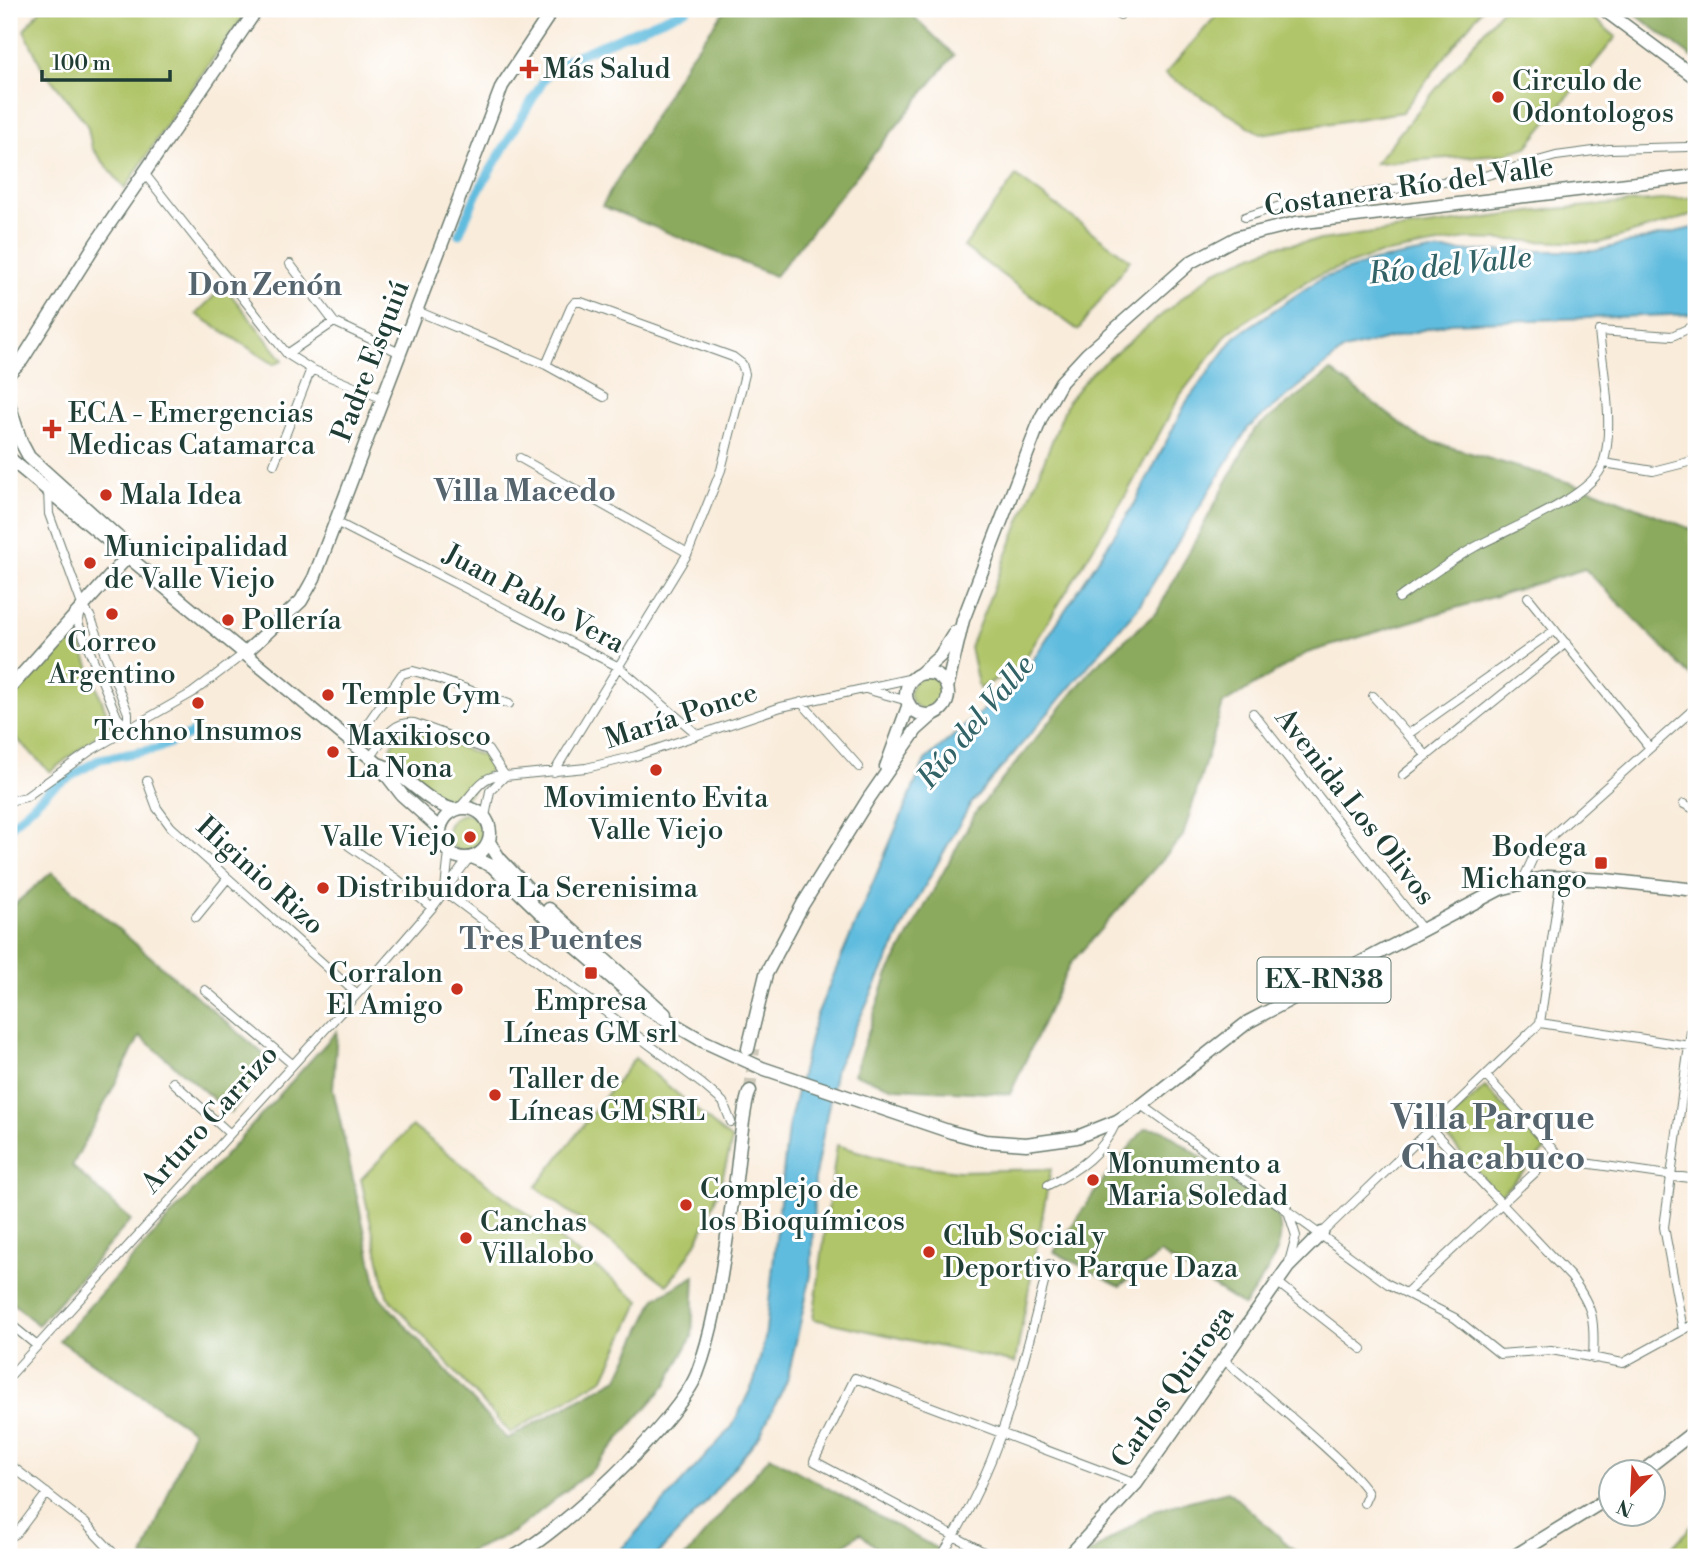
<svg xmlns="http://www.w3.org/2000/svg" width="1705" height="1566" viewBox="0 0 1705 1566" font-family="'Libre Bodoni',serif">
  <rect width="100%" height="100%" fill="#fff"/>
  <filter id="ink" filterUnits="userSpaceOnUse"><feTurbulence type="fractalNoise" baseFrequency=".0143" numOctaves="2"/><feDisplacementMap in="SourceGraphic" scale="14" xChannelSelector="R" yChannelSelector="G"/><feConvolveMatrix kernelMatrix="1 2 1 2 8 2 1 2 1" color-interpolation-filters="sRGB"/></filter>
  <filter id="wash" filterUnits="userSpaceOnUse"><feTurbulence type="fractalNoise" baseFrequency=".00686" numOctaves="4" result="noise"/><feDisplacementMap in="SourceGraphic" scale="28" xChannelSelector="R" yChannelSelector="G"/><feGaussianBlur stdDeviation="1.57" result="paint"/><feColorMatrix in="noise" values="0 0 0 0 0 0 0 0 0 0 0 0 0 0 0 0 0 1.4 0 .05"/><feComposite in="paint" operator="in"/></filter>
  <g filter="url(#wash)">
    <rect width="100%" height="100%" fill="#f9ecdb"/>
    <path fill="#b0c569" stroke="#68814e" stroke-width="2" d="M41 9H249L178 107 125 189 92 148 87 124 42 68 24 30Z
      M1222 9H1482L1402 112 1261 134 1165 74Z
      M1502 9H1583L1616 37 1527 147 1505 154 1375 163Z
      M1016 176 1130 260 1078 330 964 247Z
      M1696 197V214L1599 243 1467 239 1376 255 1314 277 1229 332 1181 394 1127 493 1020 667 979 689 970 647 1068 401 1090 374 1215 271 1275 246 1555 209Z
      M224 286 283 360 274 364 196 314Z
      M73 632 77 634 111 725 50 772 9 731V699Z
      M910 693a17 17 0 1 1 34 0a17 17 0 1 1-34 0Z
      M409 729 483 756 488 759 490 770C477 781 469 800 453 806L416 784 412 775 391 757C387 748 399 732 409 729Z
      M447 833a19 19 0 1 1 38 0a19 19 0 1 1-38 0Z
      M635 1058 732 1140C719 1196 704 1241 667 1285L536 1187Z
      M1485 1087 1546 1149 1501 1194 1495 1192 1440 1129Z
      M412 1126 640 1301 604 1378 510 1433 387 1296 361 1179Z
      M837 1145 900 1164 959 1171 1051 1169 1015 1363 813 1319Z
      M1696 1521V1557H1675L1667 1553Z"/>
    <path fill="#8caa5d" stroke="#567448" stroke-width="2" d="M726 9H906L954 55 775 276 602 206 686 62Z
      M1628 9H1696V60Z
      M1331 371 1420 438 1594 490 1696 531V671L1691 676 1585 569 1307 653 1223 704 1183 836 1070 964 1010 1094 894 1088 854 1074 887 976 976 812 1094 667 1157 612 1255 429Z
      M52 872 274 1063 230 1113 140 1036 72 1166 131 1220 38 1325 9 1300V909Z
      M337 1031 333 1089 379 1296 507 1439 618 1378 656 1298 695 1276 692 1337 666 1385 593 1469 514 1532 457 1557H143L193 1431 59 1340Z
      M1145 1128 1163 1130 1275 1210C1293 1245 1262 1277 1244 1306L1160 1253 1120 1286 1054 1252 1101 1183Z
      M770 1456 952 1557H887L860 1533 830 1557H685Z
      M1228 1491 1302 1557H1084L1155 1510Z"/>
    <path fill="#60bcde" stroke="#407c89" stroke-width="2" d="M1692 228H1696V314L1450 323 1344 350 1248 428 1139 606 970 805 910 913 836 1068 815 1175 811 1275 787 1381 760 1435 703 1506 655 1557H614L732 1427 754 1382 765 1339 788 1128 815 1019 925 760 1021 678 1135 503 1187 401 1236 336 1320 279 1374 261 1431 251H1594Z"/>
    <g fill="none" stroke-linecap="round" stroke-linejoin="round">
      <path stroke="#60bcde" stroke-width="9" d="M459 234 477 193 548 73 568 59 687 9
        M9 828 50 789 100 759 156 749 193 733"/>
    </g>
  </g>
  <g filter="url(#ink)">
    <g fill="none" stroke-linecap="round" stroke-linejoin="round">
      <path stroke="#cdc9ba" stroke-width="12" stroke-dasharray="12 6" stroke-linecap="butt" d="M750 1091 754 1049"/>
      <g stroke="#6b7a6e" stroke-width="10">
        <path id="street" d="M1120 15 1125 9
          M144 173 287 354 311 369 381 398
          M1245 217 1280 206 1484 176 1556 156 1609 149 1688 147
          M290 264 334 322 400 353
          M417 311 546 365 604 397
          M287 354 334 322
          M546 365 571 307 575 302H581L733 357 742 364 745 374 721 470 688 553 554 772
          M520 458 688 553
          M1604 463 1653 471 1696 460
          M274 464 311 369
          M48 490 49 514 82 605 90 616 128 713V728
          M336 522 619 667 698 735
          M1528 597 1650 748
          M1399 598C1424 580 1448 562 1475 547 1504 531 1593 497 1603 464 1615 428 1603 369 1599 331L1672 336 1696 325
          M81 612 78 623 117 717 128 728
          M869 690 908 701
          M1373 696 1426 755
          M801 702 859 767
          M1253 713 1422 929
          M1407 735 1555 630
          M353 744 402 674 413 671 424 674 509 704
          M370 758C383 741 391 721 414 723L488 750 505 776
          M1403 775 1566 643
          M147 781 157 808 171 827 357 994
          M9 801 26 797 90 751 192 693 245 653
          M1684 804 1696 810
          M459 808C474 794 482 772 505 776L586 768 636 756 781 707 913 678
          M485 817 490 791 505 776
          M349 846 397 879 432 908
          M1522 882 1537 849 1546 841 1696 707
          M445 889 449 852
          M445 892 702 1084 723 1102 731 1122
          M196 917 227 879
          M205 990 291 1063
          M1540 1023 1696 1047
          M1486 1076 1556 1153 1570 1161 1696 1179
          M173 1082 229 1133
          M1142 1105 1388 1284 1455 1318 1500 1354 1551 1350 1623 1363 1696 1323
          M1430 1128 1571 1277C1594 1309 1595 1319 1593 1359
          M1048 1185C1080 1169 1102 1154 1117 1121
          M1287 1208 1296 1236 1289 1262
          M1322 1233 1540 1023 1561 877
          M1277 1282 1362 1349
          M1406 1293 1556 1153
          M9 1323 36 1345
          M1683 1330 1664 1227 1696 995
          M1222 1358C1244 1378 1364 1475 1368 1494L1364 1503
          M9 1377 370 980 432 908 469 858
          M9 1464 85 1523 117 1557
          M9 1538 17 1533 47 1493
          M941 1557C1002 1464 1021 1370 1049 1264
          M993 1557 814 1461 855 1378 1136 1484"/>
      </g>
      <g stroke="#6b7a6e" stroke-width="15">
        <path id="secondary" d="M1603 9 1696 78
          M9 373 22 360 96 243 257 9
          M245 653 301 601 314 578 502 86 553 9
          M906 694a21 21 0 1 1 42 0a21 21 0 1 1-42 0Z
          M920 674 940 656 955 632
          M947 688 963 620 1041 418 1061 382 1087 354 1191 262 1238 237 1296 223 1696 176
          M9 689 129 555
          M886 767 909 704
          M748 1049 766 974 803 904 869 798 916 730 935 713
          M513 1557C559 1534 678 1421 697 1374 719 1316 724 1247 735 1186 738 1167 743 1102 750 1091
          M1068 1557 1136 1484 1288 1267 1322 1233"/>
      </g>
      <g stroke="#6b7a6e" stroke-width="15">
        <path id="primary" d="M9 404 21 442 29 457 121 540 129 555
          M9 458 378 764 402 795 440 829
          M378 764C407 773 424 803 455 810
          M440 833a25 25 0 1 1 50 0a25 25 0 1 1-50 0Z
          M489 842 499 858 533 894
          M472 857 492 866 576 947 648 1009 703 1041 762 1068 951 1132 985 1141 1026 1144 1077 1137 1117 1121 1142 1105 1248 1022 1500 889 1547 877 1606 880 1696 890
          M549 909 665 1014
          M1642 1472 1696 1430
          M1513 1557 1610 1497"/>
      </g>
      <use href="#street" stroke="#fff" stroke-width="8"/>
      <use href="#secondary" stroke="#fff" stroke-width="12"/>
      <use href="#primary" stroke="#fff" stroke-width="12"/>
    </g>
  </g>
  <g fill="#c8321e" stroke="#fff" stroke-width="2.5">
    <path d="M525.5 58.5h7v7h7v7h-7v7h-7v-7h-7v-7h7z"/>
    <circle cx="1498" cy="97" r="7"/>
    <path d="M48.5 418.5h7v7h7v7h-7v7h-7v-7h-7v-7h7z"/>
    <circle cx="106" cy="495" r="7"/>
    <circle cx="90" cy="563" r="7"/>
    <circle cx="112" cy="614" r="7"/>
    <circle cx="228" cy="620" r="7"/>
    <circle cx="328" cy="695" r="7"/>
    <circle cx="198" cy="703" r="7"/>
    <circle cx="333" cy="752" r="7"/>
    <circle cx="656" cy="770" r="7"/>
    <circle cx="470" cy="837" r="7"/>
    <rect x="1594" y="856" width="14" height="14" rx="3.5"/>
    <circle cx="323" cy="888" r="7"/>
    <rect x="584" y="966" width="14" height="14" rx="3.5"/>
    <circle cx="457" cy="989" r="7"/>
    <circle cx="495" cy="1095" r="7"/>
    <circle cx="1093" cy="1180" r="7"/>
    <circle cx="686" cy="1205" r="7"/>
    <circle cx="466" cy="1238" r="7"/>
    <circle cx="929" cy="1252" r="7"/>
  </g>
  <g text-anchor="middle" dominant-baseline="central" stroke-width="6" stroke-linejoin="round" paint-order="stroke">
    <rect fill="#fff" stroke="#627771" stroke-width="2" x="1257.5" y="957.5" width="133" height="45" rx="5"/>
    <g font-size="26" font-weight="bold" fill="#1f3d34">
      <text x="1324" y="980">EX-RN38</text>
    </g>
    <g font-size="28" fill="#1f3d34" stroke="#fff" text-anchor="start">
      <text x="543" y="69">Más Salud</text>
      <text x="1512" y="81">Circulo de<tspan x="1512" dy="32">Odontologos</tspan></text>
      <text x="68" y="413">ECA - Emergencias<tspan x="68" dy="32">Medicas Catamarca</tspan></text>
      <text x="120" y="495">Mala Idea</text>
      <text x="104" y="547">Municipalidad<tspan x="104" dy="32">de Valle Viejo</tspan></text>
      <text x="242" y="620">Pollería</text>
      <text x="112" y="642" text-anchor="middle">Correo<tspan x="112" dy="32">Argentino</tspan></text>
      <text x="342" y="695">Temple Gym</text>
      <text x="198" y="731" text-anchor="middle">Techno Insumos</text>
      <text x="347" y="736">Maxikiosco<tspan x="347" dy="32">La Nona</tspan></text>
      <text x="656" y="798" text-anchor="middle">Movimiento Evita<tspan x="656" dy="32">Valle Viejo</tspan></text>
      <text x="456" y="837" text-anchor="end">Valle Viejo</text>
      <text x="1587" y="847" text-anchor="end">Bodega<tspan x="1587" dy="32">Michango</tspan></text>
      <text x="337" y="888">Distribuidora La Serenisima</text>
      <text x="443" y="973" text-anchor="end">Corralon<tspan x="443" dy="32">El Amigo</tspan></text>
      <text x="591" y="1001" text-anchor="middle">Empresa<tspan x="591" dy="32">Líneas GM srl</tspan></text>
      <text x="509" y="1079">Taller de<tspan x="509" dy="32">Líneas GM SRL</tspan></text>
      <text x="1107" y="1164">Monumento a<tspan x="1107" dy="32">Maria Soledad</tspan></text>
      <text x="700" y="1189">Complejo de<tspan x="700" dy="32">los Bioquímicos</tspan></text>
      <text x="480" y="1222">Canchas<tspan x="480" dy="32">Villalobo</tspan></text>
      <text x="943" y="1236">Club Social y<tspan x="943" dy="32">Deportivo Parque Daza</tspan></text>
    </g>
    <g font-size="28" fill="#1f3d34" stroke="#fff">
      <text transform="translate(1409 187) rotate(-8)">Costanera Río del Valle</text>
      <text transform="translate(371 361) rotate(-69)">Padre Esquiú</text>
      <text transform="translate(534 599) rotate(28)">Juan Pablo Vera</text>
      <text transform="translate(681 716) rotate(-18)">María Ponce</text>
      <text transform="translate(1355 807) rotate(52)">Avenida Los Olivos</text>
      <text transform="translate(260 876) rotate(42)">Higinio Rizo</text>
      <text transform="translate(210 1119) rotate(-48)">Arturo Carrizo</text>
      <text transform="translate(1173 1387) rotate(-55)">Carlos Quiroga</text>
    </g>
    <g font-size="30" font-style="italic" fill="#326367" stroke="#fff">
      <text transform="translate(1450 266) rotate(-6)">Río del Valle</text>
      <text transform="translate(976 722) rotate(-50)">Río del Valle</text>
    </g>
    <g font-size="30" font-weight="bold" fill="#55646d" stroke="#fff">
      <text x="265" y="286">Don Zenón</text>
      <text x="525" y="492">Villa Macedo</text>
      <text x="551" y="940">Tres Puentes</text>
    </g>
    <g font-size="35" font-weight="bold" fill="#55646d" stroke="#fff">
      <text x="1493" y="1118">Villa Parque<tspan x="1493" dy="40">Chacabuco</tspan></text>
    </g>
  </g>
  <rect width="1705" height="1566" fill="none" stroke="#fff" stroke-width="35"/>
  <g transform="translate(1632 1493) rotate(204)"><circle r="33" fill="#ffffff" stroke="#a5b1ae" stroke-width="2"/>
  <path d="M0-5L12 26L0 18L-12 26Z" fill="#c8321e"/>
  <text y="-10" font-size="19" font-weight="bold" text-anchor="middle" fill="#1f3d34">N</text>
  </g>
  <path d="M42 70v10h128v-10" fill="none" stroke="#1f3d34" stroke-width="3.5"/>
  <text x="52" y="70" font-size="21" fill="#1f3d34" stroke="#ffffff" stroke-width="5" paint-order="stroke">100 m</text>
</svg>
